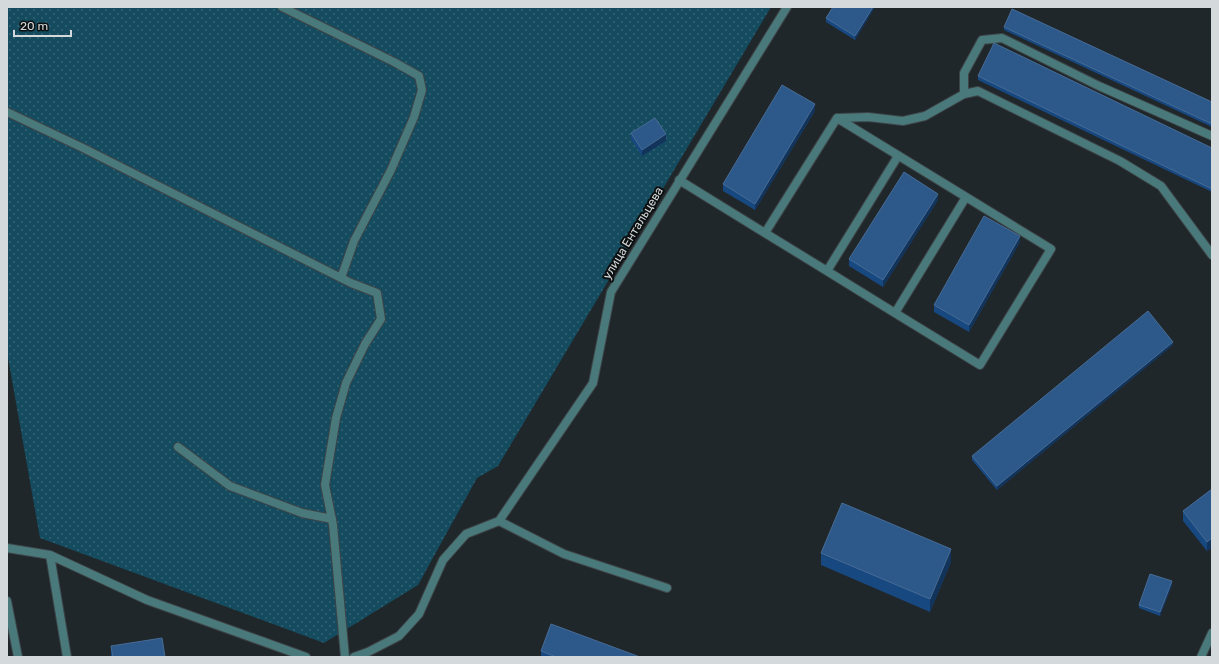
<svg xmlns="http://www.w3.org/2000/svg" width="1219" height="664" viewBox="0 0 1219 664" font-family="Rubik,sans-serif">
  <defs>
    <pattern id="garden-dots" width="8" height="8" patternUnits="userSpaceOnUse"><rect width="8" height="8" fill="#144b5f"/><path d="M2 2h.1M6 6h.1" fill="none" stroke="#356475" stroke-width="1.8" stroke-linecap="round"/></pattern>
  </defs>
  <rect width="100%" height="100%" fill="#20272b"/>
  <path fill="url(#garden-dots)" d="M7 7H771L498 466 477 478 418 585 324 643 40 538 7 352Z"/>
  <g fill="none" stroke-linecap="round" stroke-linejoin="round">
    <g stroke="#3d4347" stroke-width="10">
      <path id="service" d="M282 7 394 62 419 76 422 90 414 117 391 170 354 241 341 278
        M964 94V73L982 40 1002 38 1099 86 1212 136
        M7 112 83 148 351 283 377 293 381 319 365 344 346 383 336 418 325 485 333 525 345 657
        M837 118 1051 249 980 365 895 313
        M838 118 868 117 903 121 925 116 964 94 978 91 1120 161 1161 186 1212 255
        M679 180 765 233 837 118
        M765 233 827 271 898 156
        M827 271 895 313 966 197
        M178 447 230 486 302 513 332 519"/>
    </g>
    <g stroke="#3d4347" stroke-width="10">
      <path id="minor" d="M499 521 593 383 611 292 787 7
        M7 548 50 555 147 600 306 657
        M50 555 67 657
        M354 657 368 652 399 636 419 614 443 560 466 534 499 521 564 554 667 588"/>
    </g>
    <g stroke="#3d4347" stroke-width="10">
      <path id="tertiary" d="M7 601 18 657
        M1201 657 1212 633"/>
    </g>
    <use href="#service" stroke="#49797a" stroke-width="8"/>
    <use href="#minor" stroke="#49797a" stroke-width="8"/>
    <use href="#tertiary" stroke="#49797a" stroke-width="8"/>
  </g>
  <path fill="#184880" d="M833 7H875L855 40 826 22V18Z
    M1004 27 1212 102V127L1004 30Z
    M978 76 1212 148V192L978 80Z
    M815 111 755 210 723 191V184Z
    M631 133 666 141 642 156 631 139Z
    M938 200 883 287 849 266V259Z
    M1020 242 969 332 934 312V305Z
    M1173 345 997 490 972 460V456Z
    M1212 489V548L1207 551 1183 521V511Z
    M821 553 951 562 930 612 821 565Z
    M1172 585 1160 616 1139 608V605Z
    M111 646 165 657H111Z
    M541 651 640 657H541Z"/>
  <path fill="#13345a" d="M873 7H875L855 40V36Z
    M815 104V111L755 210V204Z
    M666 134V141L642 156V150Z
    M938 194V200L883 287V280Z
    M1020 236V242L969 332V325Z
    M1173 342V345L997 490V486Z
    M1212 538V548L1207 551V542Z
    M951 549V562L930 612V599Z
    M1172 581V585L1160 616V612Z"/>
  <path fill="#2c588a" stroke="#476c96" d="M833 7H873L855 36 826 18Z
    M1012 9 1212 102V124L1004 27Z
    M994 43 1212 148V189L978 76Z
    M782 85 815 104 755 204 723 184Z
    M655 118 666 134 642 150 631 133Z
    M904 172 938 194 883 280 849 259Z
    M984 216 1020 236 969 325 934 305Z
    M1148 311 1173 342 997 486 972 456Z
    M1212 489V538L1207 542 1183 511Z
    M842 503 951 549 930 599 821 553Z
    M1150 574 1172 581 1160 612 1139 605Z
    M551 624 640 657H556L541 651Z
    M162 638 165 657H113L111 646Z"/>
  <g text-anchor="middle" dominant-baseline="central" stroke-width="4" stroke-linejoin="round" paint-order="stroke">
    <g font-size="12" fill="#d4d9db" stroke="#0d1011">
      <text transform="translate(633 233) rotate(-59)">улица Ентальцева</text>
    </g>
  </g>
  <rect width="1219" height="664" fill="none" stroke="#d4d9db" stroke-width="16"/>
  <path d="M14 30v6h57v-6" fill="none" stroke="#d4d9db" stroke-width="2"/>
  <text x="20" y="30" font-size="12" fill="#d4d9db" stroke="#0d1011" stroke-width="3" paint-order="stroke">20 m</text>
</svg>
